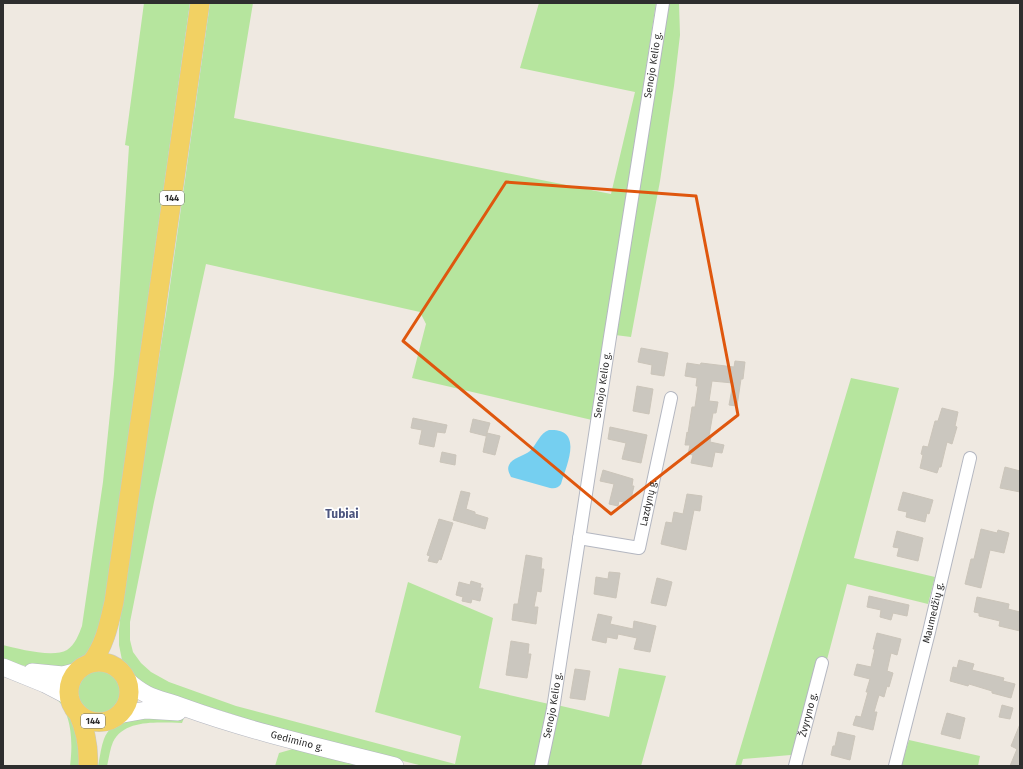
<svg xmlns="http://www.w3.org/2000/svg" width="1023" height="769" viewBox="0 0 1023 769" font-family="'Fira Sans',sans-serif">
  <rect width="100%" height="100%" fill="#efe9e1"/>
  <path fill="#b6e59e" d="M144 3H190L99 644C94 650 90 657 85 662 70 676 21 666 3 661V645C19 649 53 658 67 650 75 645 79 634 82 626L103 482 114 374 129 146 125 145Z
    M210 3H253L234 118 611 194 635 92 520 68 539 3H656L592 420 412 378 426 324 420 312 206 264 154 502 130 622V640L133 652 141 663 151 672 169 682 236 706 455 764 461 736 375 712 408 582 493 618 479 688 549 704 536 766H423L288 732 134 683 123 665 119 645V629L126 567 167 307Z
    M668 3H679L680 35 674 86 660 181 631 337 615 335Z
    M851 378 899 388 854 558 935 577 928 604 847 584 802 754 743 759 741 766H735Z
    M619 668 666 676 641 766H545L557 705 609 717Z
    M76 693a24 24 0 1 1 48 0a24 24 0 1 1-48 0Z
    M16 676 63 699 76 722 80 766H70C73 744 73 707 50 694 40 689 28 686 17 682Z
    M152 714 184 718 182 723C161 723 125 718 113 742 110 749 109 758 107 766H98C100 757 101 747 104 739 112 719 135 717 152 714Z
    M909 740 980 756 978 766H901Z
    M293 749 363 766H275L279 753Z"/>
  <path fill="#75cff0" d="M549 430C584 428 567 464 561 484 558 488 555 489 550 488L511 477C509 473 507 469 509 465 512 458 524 456 530 451 537 444 540 433 549 430Z"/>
  <path fill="#cbc7bf" stroke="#cbc5ba" d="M641 348 668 353 664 376 651 374 652 365 638 362Z
    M735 361 745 362 743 379H741L737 406 729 405 733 383 712 381 709 401 718 402 716 413H713L709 436 711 437 710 442 724 445 722 453 715 452 712 467 691 463 693 455 688 454 690 445H685L687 432 688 433 692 407H695L698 386H696L697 378 685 376 687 363 700 365 701 363 734 367Z
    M637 386 653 389 649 414 633 411Z
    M942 408 958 412 955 426 957 427 952 444 947 442 941 467H939L937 473 920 468 923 455 921 454 923 446 928 447 935 421H938Z
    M413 418 447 425 445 433 437 432 434 447 419 444 422 430 411 428Z
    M473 419 490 423 486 436 470 432Z
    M610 427 647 435 641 463 622 459 626 443 608 439Z
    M487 433 500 436 495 455 483 452Z
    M442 452 456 455 455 465 440 462Z
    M1005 467 1020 471V492L1000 488Z
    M603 470 633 479 632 486H634L631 499 629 498 627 503 619 501 618 506 609 504 614 484 600 481Z
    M461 491 470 493 466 509 475 512V514L488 518 485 529 453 520Z
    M903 492 933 500 929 514 927 513 925 522 906 517 907 512 898 510Z
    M687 494 702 496 700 511 694 510 686 550 661 544 666 522 672 523 674 512 683 514Z
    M439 519 453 523 441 560 439 559 437 563 428 561 430 556 427 555Z
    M981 529 997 533 998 530 1009 533 1004 553 990 550 981 588 965 584 971 559H974Z
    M897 531 923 538 918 561 897 556 899 548 893 547Z
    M526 555 542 558 541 569H544L541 592 537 591 534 607H538L536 624 512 620 514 604H518Z
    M609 572 620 573 616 598 594 594 596 577 608 579Z
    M657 578 672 582 666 606 651 603Z
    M471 581 481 584 480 588H483L480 601 472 599 471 603 462 601 463 597 456 595 459 582 470 585Z
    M869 596 909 605 907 616 893 613 891 620 880 617 881 610 867 607Z
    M977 597 1009 604 1008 609 1020 612V631L999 626 1000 621 979 616V613L974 612Z
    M598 614 612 617 610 624 633 629 634 621 656 626 650 652 634 649 637 638 618 634 617 639 607 637 606 643 592 640Z
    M877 633 901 639 897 655 891 653 887 671 893 673 889 687 887 686 884 697 879 695 874 712H877L873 730 853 725 856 716 861 717 868 692H866L870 679 854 675 857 664 871 667 875 649H873Z
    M511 641 529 644 528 654H531L527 678 506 675Z
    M959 660 974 664 972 670 1004 678 1003 681 1015 684 1011 698 992 693V691L969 684 968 686 950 681 953 667 957 668Z
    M575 669 590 671 585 700 570 698Z
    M1002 705 1013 708 1010 719 999 717Z
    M947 713 965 718 960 739 941 734Z
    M1020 724V766H1010L1017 749 1011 746Z
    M838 732 855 736 850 760 831 755 833 746H835Z"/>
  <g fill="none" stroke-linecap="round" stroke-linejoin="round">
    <g stroke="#b4b7c1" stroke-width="14">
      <g id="street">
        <path id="s1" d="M579 538 639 548 671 398"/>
        <path id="s2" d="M541 766 553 709 610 337 663 3"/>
        <path id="s3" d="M795 766 822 663"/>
        <path id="s4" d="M895 766 929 632 970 458"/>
      </g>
    </g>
    <g stroke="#b4b7c1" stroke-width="18">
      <g id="secondary">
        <path d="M3 667 45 684 70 697"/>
        <path d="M32 672 63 675 78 671"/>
        <path id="s5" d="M127 680C147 699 159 698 183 707 252 732 324 748 395 766"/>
        <path d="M118 715 146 710 178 712"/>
      </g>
    </g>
    <g stroke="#c9c9c9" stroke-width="20">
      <path id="primary" d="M69 692a30 30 0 1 1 60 0a30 30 0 1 1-60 0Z
        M91 663C105 645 109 624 114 602L200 3
        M78 713C86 731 89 747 88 766"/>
    </g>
    <use href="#street" stroke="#fff" stroke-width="12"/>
    <use href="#secondary" stroke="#fff" stroke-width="17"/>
    <use href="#primary" stroke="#f2d163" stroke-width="19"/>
  </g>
  <path fill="none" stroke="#df570e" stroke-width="3" stroke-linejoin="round" d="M506 182 696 196 738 415 611 514 403 341Z"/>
  <g text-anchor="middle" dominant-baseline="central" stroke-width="3.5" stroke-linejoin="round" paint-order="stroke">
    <g fill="#fff" stroke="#6d6d6d" stroke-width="1">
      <rect x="160" y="191" width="24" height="14" rx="3"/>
      <rect x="81" y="714" width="24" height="14" rx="3"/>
    </g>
    <g font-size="9" font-weight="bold" fill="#2e2e2e">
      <text x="172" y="198">144</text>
      <text x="93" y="721">144</text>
    </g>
    <g font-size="10" fill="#2e2e2e" stroke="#fff">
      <text stroke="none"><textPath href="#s2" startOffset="710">Senojo Kelio g.</textPath></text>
      <text stroke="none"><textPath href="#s2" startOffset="386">Senojo Kelio g.</textPath></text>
      <text stroke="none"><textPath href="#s1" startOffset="107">Lazdynų g.</textPath></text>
      <text stroke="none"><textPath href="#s4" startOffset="158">Maumedžių g.</textPath></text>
      <text stroke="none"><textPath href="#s2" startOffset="62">Senojo Kelio g.</textPath></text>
      <text stroke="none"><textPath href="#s3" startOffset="53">Žvyryno g.</textPath></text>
      <text stroke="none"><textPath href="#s5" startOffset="182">Gedimino g.</textPath></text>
    </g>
    <g font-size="12" font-weight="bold" fill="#4d5680" stroke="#fff">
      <text x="342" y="514">Tubiai</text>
    </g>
  </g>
  <rect width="1023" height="769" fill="none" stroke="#2e2e2e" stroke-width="8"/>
</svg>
